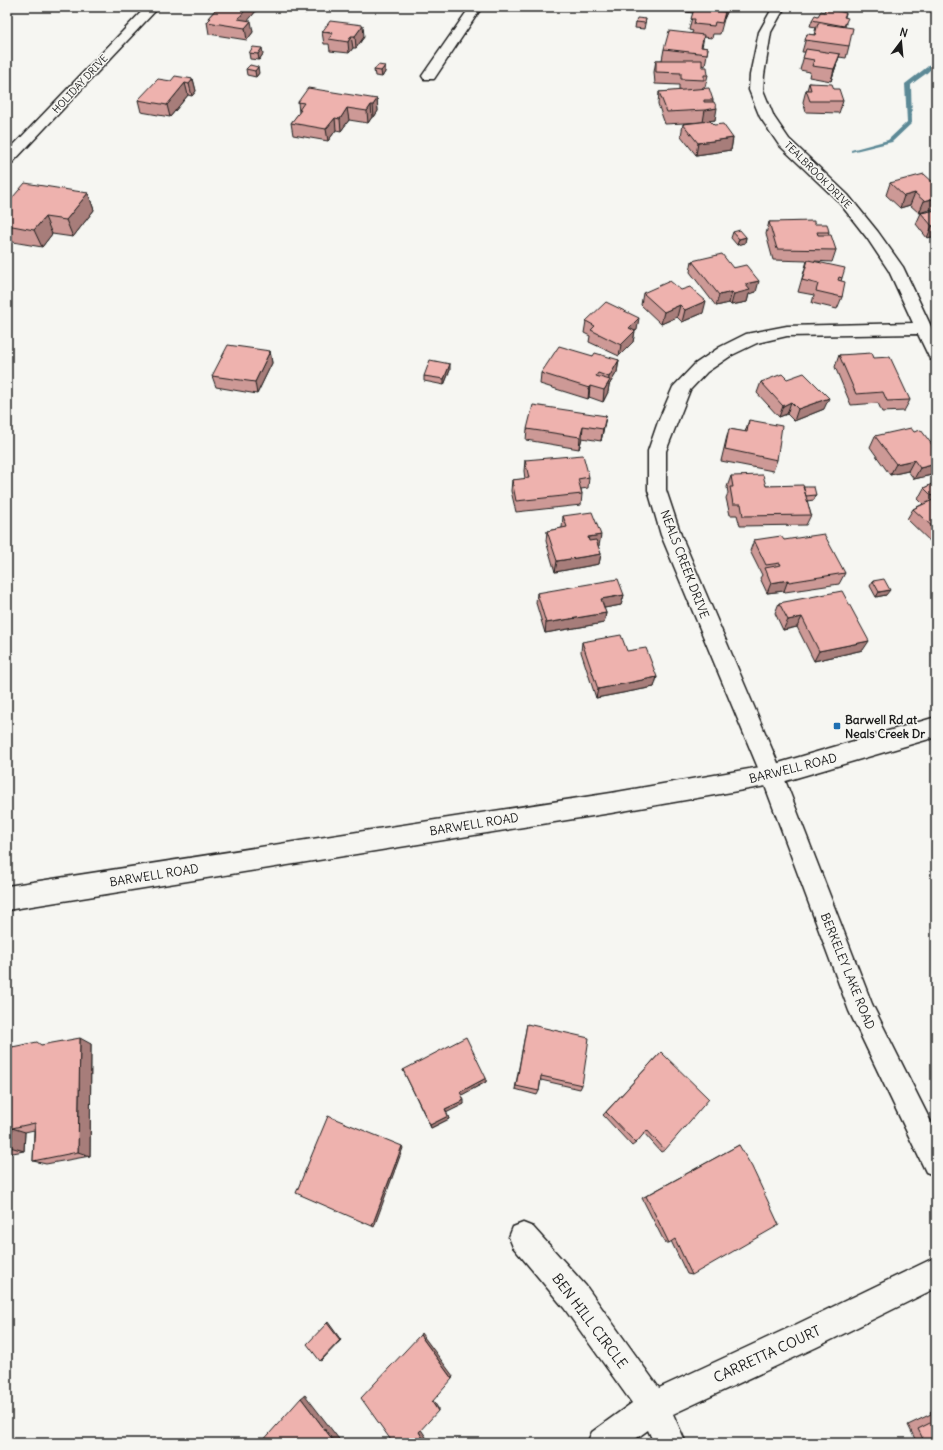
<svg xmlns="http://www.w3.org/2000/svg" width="943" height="1450" viewBox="0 0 943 1450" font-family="Delius,sans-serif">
  <rect width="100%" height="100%" fill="#f6f6f2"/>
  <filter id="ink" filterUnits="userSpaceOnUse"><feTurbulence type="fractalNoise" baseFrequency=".025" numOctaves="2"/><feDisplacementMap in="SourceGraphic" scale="8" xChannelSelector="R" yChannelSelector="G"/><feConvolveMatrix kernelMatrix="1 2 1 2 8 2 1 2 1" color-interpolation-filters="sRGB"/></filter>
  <g filter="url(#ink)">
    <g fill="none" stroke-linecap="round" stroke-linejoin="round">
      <path fill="#5c8996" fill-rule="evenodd" d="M936 57C936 70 920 77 911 85L912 123 892 142 851 152V150L888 140 907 122 905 84 927 67Z"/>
      <g stroke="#1c1c1c" stroke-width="3">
        <path id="minor" d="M146 7H159L12 163 7 164V152Z
          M470 7H482L434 79H424L422 76Z
          M773 7H785L771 32 764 75 763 90 774 117 789 139 848 195 878 232 903 267 936 337V361L930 359 918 334 787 336 757 343 732 355 707 372 690 390 666 451V490L681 535 783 775 872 1004 936 1132V1176L926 1172 849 1011 761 775 661 535 648 490V451L658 422 673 387 695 364 720 347 746 334 787 326 913 323 889 271 867 238 838 201 779 145 760 117 749 90 750 75 759 32Z
          M523 1223 533 1227 586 1286 659 1388 795 1325 936 1257V1288L817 1347 673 1414 686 1443H654L648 1430 630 1443H587L592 1432 632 1403 564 1308 513 1247 509 1237 513 1227Z"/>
      </g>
      <g stroke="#1c1c1c" stroke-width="3">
        <path id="tertiary" d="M936 717V737L772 785 611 813 7 910V886L611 793 772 765Z"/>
      </g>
      <use href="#minor" fill="#f6f6f2" fill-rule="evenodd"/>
      <use href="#tertiary" fill="#f6f6f2" fill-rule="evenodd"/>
    </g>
    <path fill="#cd9996" stroke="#1c1c1c" d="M218 7H255L256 11 248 20 253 32 247 40 209 34 207 22 209 20 208 18Z
      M295 7H311L306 13 296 11Z
      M680 7H729L728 10 724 19 720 34H713L712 38 704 37 702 47 708 48 705 66 702 65V67L708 75 705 87H703L702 89 713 100V102L715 120 704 121 714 125 733 138 731 150 696 155 681 136 683 124 703 122 665 124 658 104 659 92 679 91V85L655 84 654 72 656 60H662L664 49 692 33 693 31 689 30 693 13 679 11Z
      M824 12 846 13 845 17 846 24 845 26 849 46 846 58 839 57 831 81 809 77 810 72 800 70 805 52H802L807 34 814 35 816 27 810 26 812 20Z
      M646 19 644 29 635 28 636 22Z
      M322 32 364 37 356 48H353L349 53 330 51 329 44H324Z
      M249 53 263 54 259 60 250 59Z
      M250 65 259 73 256 77 247 75 246 69Z
      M385 66V72L382 77 375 76 374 70Z
      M193 79 196 91 192 96 188 95 170 117 141 112 138 100Z
      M809 83 834 89 843 101 839 113 806 112 803 102 806 90H807Z
      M377 99 378 111 374 117H372L368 123 349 120 341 131 336 130 328 141 293 135 291 123 299 113 298 102Z
      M890 183 936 185 919 213 910 205 900 208 886 195Z
      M88 193 94 210 73 237 52 234 42 247 7 241V204Z
      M936 210V236L927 238 916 224 921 213Z
      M769 222 814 224 829 232 828 235 836 250 832 262 814 261 842 278 841 281 842 297 837 309 812 303 814 295 798 292 807 261 773 260 766 234Z
      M733 232 746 237 745 243 737 245 731 238Z
      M692 261 733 268 756 292 749 294 747 302 731 305 729 303 716 306 690 272Z
      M643 293 703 313 682 322 677 317 661 324 641 305Z
      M586 321 637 330 635 331 633 342 619 356 589 342 590 336 584 333Z
      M270 351 272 363 257 394 216 387 212 376Z
      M839 355 874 358 910 400 904 411 882 412 878 403 851 405 835 367Z
      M593 356 619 360 617 372 609 385 608 392 603 402 589 397 588 399 540 384 541 373Z
      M450 370 444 385 424 381V376Z
      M787 379 824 409 794 421 787 414 779 417 757 393 761 382Z
      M606 416 601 441 582 438 579 449 526 440 527 429Z
      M749 420 777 460 773 471 721 461 726 440 729 429 745 432Z
      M914 432 936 450V474L914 479 908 471 890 475 870 447 875 436Z
      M525 460 589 477 588 488 581 489 582 494 581 505 516 512 511 491 512 480 525 479 524 471Z
      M731 476 766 486 803 487 816 495 814 500 807 501 811 515 806 525 740 526 737 515H730L726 498 728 493 727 487Z
      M936 482V547L907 519 913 509 923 504 918 499 924 488Z
      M563 516 599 546H598L601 554 599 564 555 572 546 541 547 531 562 528Z
      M754 540H784L845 573 839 584 785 592 784 591 767 593 760 578 762 575 750 551Z
      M873 581 886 595 876 597 870 586Z
      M537 593 624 595 621 605 604 608 606 613 604 623 545 633 536 603Z
      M779 603 863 650 814 661 797 627 783 630 775 613Z
      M582 642 657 677 654 687 596 698 581 652Z
      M527 1024 582 1085 580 1089 541 1080 539 1091 537 1095 515 1089Z
      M7 1044 13 1047 43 1045 91 1044 90 1156 46 1164 33 1161 34 1130 25 1132 24 1151 7 1154Z
      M661 1052 665 1150 661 1152 644 1133 636 1143 632 1146 603 1115Z
      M403 1070 486 1078V1082L461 1095 464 1104 446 1112 449 1119 431 1128Z
      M739 1145 692 1275 687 1274 671 1241 669 1243H665L642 1198Z
      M936 1408V1443H917L908 1425 931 1414 930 1412Z"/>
    <path fill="#a77d7a" stroke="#1c1c1c" d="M248 7H255L256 11 242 28 238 19Z
      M305 7H311L306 13Z
      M726 7H729L728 10 724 19Z
      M251 21 253 32 247 40 245 28Z
      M363 25 364 37 356 48 355 36Z
      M351 36 353 48 349 53 348 42Z
      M262 48 263 54 259 60 258 54Z
      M840 54 831 81 834 69Z
      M385 66V72L382 77 381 71Z
      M258 67 259 73 256 77 255 71Z
      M193 79 196 91 192 96 189 84Z
      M185 83 188 95 170 117 167 105Z
      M377 99 378 111 374 117 373 105Z
      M371 105 372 117 368 123 367 111Z
      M347 108 349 120 341 131 340 119Z
      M717 108 715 120 703 122 705 110Z
      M335 118 336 130 328 141 326 129Z
      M733 138 731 150 696 155 698 143Z
      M88 193 94 210 73 237 66 220Z
      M915 193 910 205 900 208 904 196Z
      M936 198V208L919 213 924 201Z
      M45 217 52 234 42 247 34 230Z
      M936 225V236L927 238 932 226Z
      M746 237 745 243 737 245 739 239Z
      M759 281 756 292 749 294 747 302 731 305 734 294 745 284Z
      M732 292 729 303 716 306 719 295Z
      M706 301 703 313 682 322 685 310Z
      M680 305 677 317 661 324 664 312Z
      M639 318 637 330 635 331 633 342 619 356 621 345 629 328Z
      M270 351 272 363 257 394 255 382Z
      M619 360 617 372 609 385 608 392 603 402 604 390 608 384 609 377Z
      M450 364V370L444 385V379Z
      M590 386 589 397 588 399 589 388Z
      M829 398 824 409 794 421 798 409Z
      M791 402 787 414 779 417 783 406Z
      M606 416 604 427 601 441 603 429Z
      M583 426 582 438 579 449 580 437Z
      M914 460 908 471 890 475 896 464Z
      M936 464V474L914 479 920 468Z
      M601 535 599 546 586 548 588 537Z
      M601 554 599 564 555 572 557 561Z
      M788 580 784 591 767 593 771 583Z
      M890 590 886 595 876 597 879 592Z
      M624 595 621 605 599 609 601 599Z
      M606 613 604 623 545 633 546 623Z
      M802 617 797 627 783 630 788 620Z
      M869 641 863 650 814 661 819 651Z
      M657 677 654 687 596 698 598 689Z
      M80 1038 91 1044 90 1156 78 1152Z
      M7 1044 13 1047 7 1052Z
      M486 1078V1082L460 1096V1092Z
      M464 1100V1104L446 1113 445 1109Z
      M448 1116 449 1119 431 1128 430 1125Z
      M12 1128 25 1132 24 1151 10 1147Z
      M402 1146 403 1148 374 1227 372 1226Z
      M328 1322 341 1340 322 1360 320 1361 327 1323Z
      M421 1333 453 1376 452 1379 420 1335Z
      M305 1395 342 1443H335L301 1398Z
      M432 1399 438 1408V1411L432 1402Z
      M420 1428 426 1437 425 1442 419 1432Z"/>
    <path fill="#eeb2ae" stroke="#1c1c1c" d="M218 7H248L238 19 251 21 245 28 207 22 211 18H208Z
      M826 8 846 13 844 17 848 18 844 26 812 20 815 15 818 16 821 11 824 12Z
      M694 9 725 12 722 23 715 22 714 26 694 24 695 19H691Z
      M637 18 646 19 645 23 636 22Z
      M330 21 363 25 355 36H351L348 42 329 39 333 33 322 32Z
      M818 23 853 28 849 46 805 40 807 34 815 35Z
      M669 31 704 35 701 47 708 48 707 54 664 49Z
      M253 47 262 48 258 54 249 53Z
      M806 49 840 54 834 69 812 66 814 60 803 58Z
      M656 60H702V67H707L708 75H704V80L681 79V73L656 72Z
      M250 65 258 67 255 71 246 69Z
      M378 65 385 66 381 71 374 70Z
      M175 76 193 79 189 84 185 83 167 105 138 100 158 79 171 81Z
      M809 83 832 84 834 89H839L843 101H810L806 90H811Z
      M308 88 377 99 373 105H371L367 111 347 108 340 119 335 118 326 129 291 123 301 110H299L304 103 298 102Z
      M709 88 713 100H704V102H714L717 108 705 110 667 112 659 92Z
      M710 121 714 125 723 124 733 138 698 143 683 124Z
      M924 174 936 185V198L924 201 915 193 904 196 890 183Z
      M25 183 88 193 66 220 45 217 34 230 7 225V204Z
      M936 210V225L932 226 921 213Z
      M814 221V224H827L829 232H817L818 235H831L836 250 777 249 769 222Z
      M740 230 746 237 739 239 733 232Z
      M722 254 733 268 746 265 759 281 745 284 750 290 734 294 732 292 719 295 692 261Z
      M808 260 845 268 842 278 839 277 838 280 845 282 842 297 816 291 818 284 802 280Z
      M670 281 681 290 690 287 706 301 685 310 680 305 664 312 643 293Z
      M606 302 639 318 629 328 635 331 621 345 591 330 595 326 586 321Z
      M228 345 270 351 255 382 212 376Z
      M559 346 593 356 595 353 619 360 609 377 598 373 596 376 610 380 604 390 590 386 589 388 541 373Z
      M872 353 874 358 890 357 910 400 887 401 883 392 856 394 839 355Z
      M430 360 450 364 444 379 424 376Z
      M804 373 829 398 798 409 791 402 783 406 761 382 782 374 787 379Z
      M533 405 606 416 603 429 583 426 580 437 527 429Z
      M749 420 782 426 777 460 725 449 729 429 747 432Z
      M911 428 914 432 921 430 936 450V464L920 468 914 460 896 464 875 436Z
      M583 455 589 477 578 479 582 494 516 501 512 480 529 478 525 460Z
      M763 475 766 486 803 485 811 515 743 516 741 504H733L730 487H733L731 476Z
      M936 482V530L913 509 935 499 924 488Z
      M803 487H814L816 495 806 496Z
      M592 512 601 535 588 537 589 541 596 540 601 554 557 561 547 531 567 527 563 516Z
      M824 534 845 573 789 582 788 580 771 583 765 568 781 565 780 563 766 565 754 540 781 536 784 540Z
      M618 579 624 595 601 599 606 613 546 623 537 593Z
      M884 579 890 590 879 592 873 581Z
      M842 591 869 641 819 651 802 617 788 620 779 603Z
      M621 635 627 651 646 648 657 677 598 689 582 642Z
      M527 1024 589 1038 582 1085 541 1076 539 1091 516 1086Z
      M466 1037 486 1078 460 1092 464 1100 445 1109 448 1116 430 1125 403 1070Z
      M80 1038 78 1152 33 1161 35 1123 12 1128 10 1147 7 1148V1048L37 1042 41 1045Z
      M661 1052 709 1099 665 1150 647 1130 636 1143 606 1112Z
      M328 1116 402 1146 372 1226 296 1193Z
      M739 1145 752 1167 779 1225 692 1275 675 1239 669 1243 646 1196Z
      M327 1323 340 1340 320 1361 307 1344Z
      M420 1335 452 1379 432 1402 438 1411 419 1432 425 1442 424 1443H393L361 1398Z
      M301 1398 335 1443H261Z
      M936 1420V1443H925L918 1429Z"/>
  </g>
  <rect fill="#1f6fb2" stroke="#f6f6f2" stroke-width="1.5" x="833" y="722" width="8" height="8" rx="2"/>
  <g text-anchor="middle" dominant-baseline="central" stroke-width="3" stroke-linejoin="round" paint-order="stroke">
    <g font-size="10" fill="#1c1c1c" stroke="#f6f6f2">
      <text transform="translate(80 84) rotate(-47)">HOLIDAY DRIVE</text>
      <text transform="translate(818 175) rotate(45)">TEALBROOK DRIVE</text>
    </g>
    <g font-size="12" fill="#1c1c1c" stroke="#f6f6f2">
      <text transform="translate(685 564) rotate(69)">NEALS CREEK DRIVE</text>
      <text transform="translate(793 768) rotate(-14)">BARWELL ROAD</text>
      <text transform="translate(474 824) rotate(-9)">BARWELL ROAD</text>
      <text transform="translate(154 875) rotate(-9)">BARWELL ROAD</text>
      <text transform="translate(848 971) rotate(68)">BERKELEY LAKE ROAD</text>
    </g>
    <g font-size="12" font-weight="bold" fill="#1c1c1c" stroke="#f6f6f2" text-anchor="start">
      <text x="845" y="719">Barwell Rd at<tspan x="845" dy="14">Neals Creek Dr</tspan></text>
    </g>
    <g font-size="14" fill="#1c1c1c" stroke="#f6f6f2">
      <text transform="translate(590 1321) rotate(53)">BEN HILL CIRCLE</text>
      <text transform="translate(767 1354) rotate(-25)">CARRETTA COURT</text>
    </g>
  </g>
  <rect width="943" height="1450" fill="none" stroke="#f6f6f2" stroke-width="24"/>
  <rect x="12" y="12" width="919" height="1426" fill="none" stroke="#1c1c1c" stroke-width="1.5" filter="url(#ink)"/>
  <g transform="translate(901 42) rotate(16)" stroke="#f6f6f2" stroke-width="3" paint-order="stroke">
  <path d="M0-3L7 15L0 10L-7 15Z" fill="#1c1c1c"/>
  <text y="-6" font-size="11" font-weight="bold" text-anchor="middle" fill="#1c1c1c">N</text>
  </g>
</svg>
